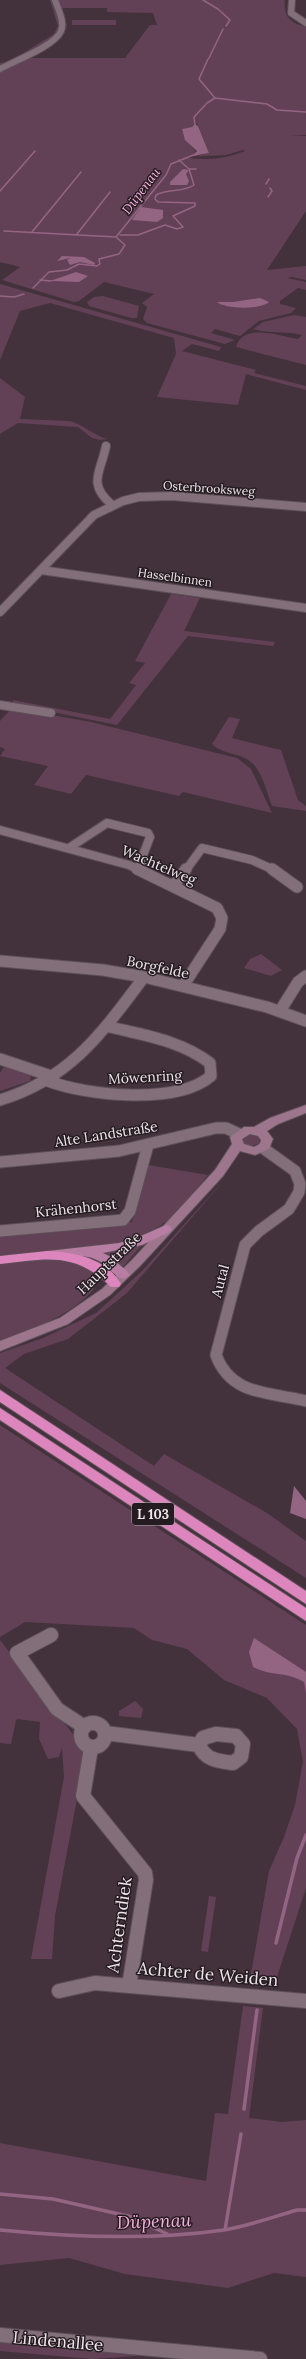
<svg xmlns="http://www.w3.org/2000/svg" width="306" height="2359" viewBox="0 0 306 2359" font-family="Lora,serif">
  <rect width="100%" height="100%" fill="#43323c"/>
  <path fill="#624156" fill-rule="evenodd" d="M50 0H285C283 15 290 25 306 26V135L289 136H306V211L267 270 306 266V280L292 277 287 278 306 282V290L298 288 280 301V304L296 308 291 313 259 321 240 336 215 329 211 333 235 340 225 344 147 323 143 319 147 307 142 303 154 294 104 282 79 301 74 302 2 280 20 267 0 262V63L9 62 54 34 58 26ZM62 8H107V12L153 13 157 25H150L125 58H28L64 34 67 26ZM197 123 209 153 197 156C196 146 183 142 183 129L192 127ZM243 150 245 151C225 159 206 161 184 157L226 155Z
    M72 20H116V25H72Z
    M0 284 221 347 219 351 192 344 182 351 256 370 254 373 306 386V390L246 374 238 405 157 397 176 354 174 338 50 303 20 311 0 360Z
    M103 296 139 306 137 318H131L89 306 87 302 94 297Z
    M294 315 306 317V365L236 347C243 322 281 336 298 339L302 335C286 331 270 334 253 329L263 322Z
    M0 378 25 397 20 419 70 421C84 425 93 435 107 439L100 440 92 438 78 427 18 423 0 434Z
    M171 594 200 598 184 631 275 642 273 646 188 636 117 725 13 704V700L110 719 136 685 129 683 145 663 135 661Z
    M12 708 91 722 237 758 251 769 272 813 183 792 179 796 86 775 71 794 34 785 48 766 0 756 5 749 0 747V721Z
    M229 717 240 719 232 738 281 750 298 800 306 806V811L272 806C265 788 261 762 240 756 230 753 219 751 212 744Z
    M261 954 282 970 271 976 244 968 250 959Z
    M5 1065 32 1072 30 1081 0 1091V1073Z
    M247 1134 259 1136 260 1143 252 1146 244 1144 241 1138Z
    M148 1165 208 1175C195 1190 183 1207 169 1219 129 1253 51 1250 0 1255V1234L132 1222Z
    M225 1179 127 1293 68 1339 24 1354 5 1368 154 1466 164 1454 267 1513 306 1541V1578L0 1383V1353L43 1338 96 1313 142 1271Z
    M140 1245 141 1246 121 1269 102 1253Z
    M44 1259 70 1260 90 1269 95 1279 93 1290C70 1316 32 1330 0 1340V1265Z
    M0 1425 306 1625V1888L277 1977 251 1974 269 1871 284 1837 295 1805 303 1762 297 1729 267 1698 224 1680 187 1649 152 1640 134 1628 25 1622 0 1637Z
    M0 1640 86 1751 55 1916 52 1959H31L64 1777 62 1747 59 1757 48 1759 39 1739 40 1722 18 1719 16 1720 11 1744 0 1743Z
    M135 1701 143 1709 141 1718 119 1716V1711Z
    M209 1896 216 1897 208 1952 201 1951Z
    M243 2006 263 2008 249 2118 282 2122 306 2120V2277L274 2273 228 2288 125 2274 69 2258 0 2265V2143L206 2181 215 2113 228 2114Z
    M0 2342 136 2354V2356L92 2359 0 2351Z"/>
  <path fill="#946583" d="M195 124 198 126 209 153 193 156 197 151 185 140 182 129 192 127Z
    M183 169 189 170 186 174 189 181 187 185H170V182Z
    M141 207 163 210V218L157 222 132 220Z
    M62 256 84 257 95 263 94 265 80 262 70 265 67 260 70 258 57 261Z
    M76 272 88 276 79 282 50 281Z
    M260 298 269 302C260 310 225 309 217 302H233Z
    M294 1486 306 1501V1519L290 1513Z
    M254 1638 306 1672V1693L304 1682C286 1671 272 1677 253 1667L249 1652Z"/>
  <g fill="none" stroke-linecap="round" stroke-linejoin="round">
    <path stroke="#946583" stroke-width="1.5" d="M203 0 218 9 230 20 226 26
      M209 58 223 29
      M208 59 199 79 215 98
      M215 98 267 104 277 110 306 112
      M195 126 194 117 207 103 215 98
      M189 169H196
      M266 184 269 179
      M0 191 35 151
      M268 197 272 191 270 188
      M4 231 116 237
      M32 232 81 172
      M77 234 110 192
      M120 235H138L165 225 177 229 183 227 173 216 195 206V203L158 202 155 199 156 195C168 188 183 193 194 185L189 169 179 160
      M40 280 51 281
      M33 288 49 272 67 270 79 264 97 266 100 264 99 259 119 254 125 245 116 237 166 175 171 164 196 154
      M0 296 14 297 24 294"/>
    <path stroke="#946583" stroke-width="3.5" d="M276 1943 297 1858 306 1835
      M244 2109 257 2010
      M0 2194 53 2199 132 2217 167 2234
      M0 2230C70 2237 154 2240 224 2230 248 2226 273 2217 297 2210H306
      M225 2230 241 2134"/>
    <g stroke="#5d4f57" stroke-width="8">
      <path id="street-far3" d="M292 0 291 13 306 23
        M0 69C14 61 55 46 61 31 65 22 58 9 55 0"/>
    </g>
    <g stroke="#5d4f57" stroke-width="10">
      <path id="street-far2" d="M106 446C101 472 87 483 111 504
        M41 570 306 608
        M0 612 94 515 123 501 139 497 172 496 306 507
        M0 705 51 713
        M0 830 129 865 139 870
        M69 848 107 823 148 833 150 837 138 868
        M186 870 202 848 252 860 274 870"/>
    </g>
    <g stroke="#5d4f57" stroke-width="13">
      <path id="street-far1" d="M137 869 217 908 222 918 220 929 183 986
        M272 869 297 887
        M174 885 186 869
        M0 961 103 970 144 977 267 1007 306 1021
        M280 1011 298 982 306 976
        M0 1059 54 1077
        M48 1081C88 1096 177 1105 211 1076L210 1063C180 1040 142 1035 106 1026
        M0 1100C70 1079 102 1033 144 977
        M263 1148 295 1171 300 1184 299 1192 289 1209 259 1231 245 1245 216 1355C231 1396 270 1392 306 1401
        M0 1162 119 1151 216 1128H226L239 1134
        M0 1231 123 1220 130 1211 148 1145"/>
    </g>
    <g stroke="#5d4f57" stroke-width="16">
      <path id="street" d="M51 1635 17 1653 57 1709 83 1726
        M81 1735a12 12 0 1 1 24 0a12 12 0 1 1-24 0Z
        M105 1733 199 1745
        M216 1734 236 1736 243 1744 241 1757 233 1763C218 1761 205 1760 199 1745L203 1738Z
        M91 1748 83 1796 145 1873 146 1880 129 1986
        M59 1991 95 1983 306 2001
        M0 2335 260 2359"/>
    </g>
    <g stroke="#5d4f57" stroke-width="2">
      <path id="secondary" d="M306 1105V1113L278 1124 267 1131 273 1139 269 1149 255 1155 240 1151 223 1176 140 1266 110 1295 68 1324 0 1351V1341L60 1318 102 1289 132 1260 215 1170 232 1144 230 1137 244 1127H254L270 1118ZM250 1134 258 1136 261 1140 260 1144 254 1147 244 1144 242 1139Z"/>
    </g>
    <g stroke="#5d4f57" stroke-width="2">
      <path id="primary" d="M166 1225 170 1226 172 1229 170 1232 142 1245 103 1253 109 1256 128 1272 130 1275 124 1279C115 1277 109 1268 101 1262 85 1252 66 1257 48 1259L42 1255 48 1251 119 1243 134 1239Z"/>
    </g>
    <g stroke="#5d4f57" stroke-width="2">
      <path id="highway" d="M47 1251C74 1252 106 1258 121 1284L119 1287H111C75 1251 46 1259 0 1264V1256Z
        M0 1390 306 1591V1604L0 1402Z
        M0 1408 306 1608V1621L0 1420Z"/>
    </g>
    <use href="#street-far3" stroke="#826f7a" stroke-width="6"/>
    <use href="#street-far2" stroke="#826f7a" stroke-width="8"/>
    <use href="#street-far1" stroke="#826f7a" stroke-width="11"/>
    <use href="#street" stroke="#826f7a" stroke-width="14"/>
    <use href="#secondary" fill="#9d768e" fill-rule="evenodd"/>
    <use href="#primary" fill="#b87da2" fill-rule="evenodd"/>
    <use href="#highway" fill="#dc86bd" fill-rule="evenodd"/>
  </g>
  <g text-anchor="middle" dominant-baseline="central" stroke-width="3" stroke-linejoin="round" paint-order="stroke">
    <g font-size="12" fill="#f0e5eb" stroke="#241c21">
      <text transform="translate(209 488) rotate(4)">Osterbrooksweg</text>
      <text transform="translate(175 577) rotate(8)">Hasselbinnen</text>
    </g>
    <g font-size="13" font-style="italic" fill="#f9afdd" stroke="#241c21">
      <text transform="translate(141 191) rotate(-53)">Düpenau</text>
    </g>
    <rect fill="#241c21" stroke="#b3a9ae" stroke-width="1" x="132" y="1503" width="42" height="22" rx="3"/>
    <g font-size="13" font-weight="bold" fill="#f0e5eb">
      <text x="153" y="1514">L 103</text>
    </g>
    <g font-size="14" fill="#f0e5eb" stroke="#241c21">
      <text transform="translate(159 865) rotate(23)">Wachtelweg</text>
      <text transform="translate(158 967) rotate(12)">Borgfelde</text>
      <text transform="translate(145 1077) rotate(-3)">Möwenring</text>
      <text transform="translate(106 1134) rotate(-9)">Alte Landstraße</text>
      <text transform="translate(76 1208) rotate(-6)">Krähenhorst</text>
      <text transform="translate(109 1263) rotate(-44)">Hauptstraße</text>
      <text transform="translate(220 1281) rotate(-75)">Autal</text>
    </g>
    <g font-size="17" fill="#f0e5eb" stroke="#241c21">
      <text transform="translate(119 1925) rotate(-82)">Achterndiek</text>
      <text transform="translate(208 1974) rotate(5)">Achter de Weiden</text>
      <text transform="translate(58 2341) rotate(5)">Lindenallee</text>
    </g>
    <g font-size="18" font-style="italic" fill="#f9afdd" stroke="#241c21">
      <text transform="translate(154 2221) rotate(-2)">Düpenau</text>
    </g>
  </g>
</svg>
